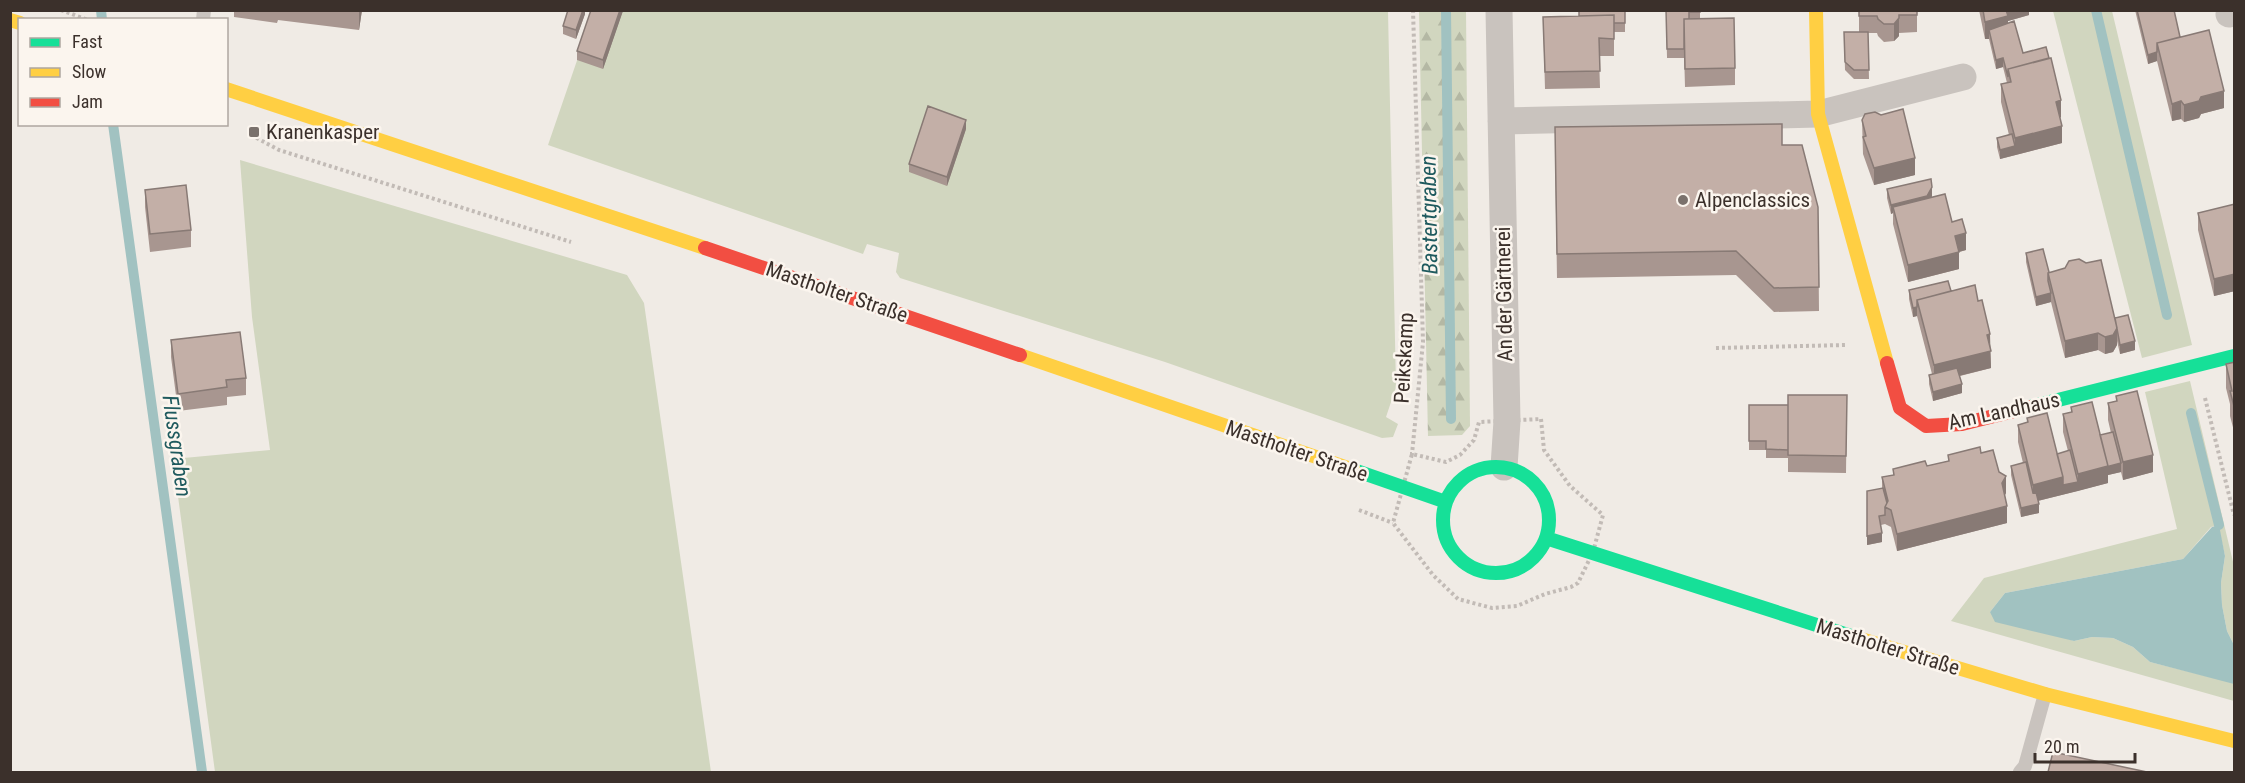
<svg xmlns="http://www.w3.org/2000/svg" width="2245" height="783" viewBox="0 0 2245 783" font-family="'Roboto Condensed',sans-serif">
  <defs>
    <pattern id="forest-firs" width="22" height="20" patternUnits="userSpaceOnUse" patternTransform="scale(1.5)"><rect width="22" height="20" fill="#d1d6bf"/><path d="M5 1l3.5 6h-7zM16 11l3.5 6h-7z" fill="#b4b8a4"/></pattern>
  </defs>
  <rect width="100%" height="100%" fill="#f0ebe5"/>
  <path fill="#d1d6bf" d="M594 11H1388L1396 387 1386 417 1398 424 1393 437 1382 438 1165 362 900 278 896 272 899 253 867 244 863 254 548 145Z
    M2053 11H2112L2192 345 2142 358Z
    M240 160 627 275 644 303 711 772H215L173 459 270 450 252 317Z
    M2190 381 2234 566V645L2227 631 2222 605 2221 583 2225 556 2218 525 2211 527 2183 559 2005 593 1990 612 2074 641 2092 637 2113 638 2133 647 2150 662 2234 683V701L1951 621 1984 578 2177 529 2145 392Z"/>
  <path fill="url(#forest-firs)" d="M1419 11H1466L1470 426 1462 435 1428 436Z"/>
  <path fill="#a1c2c1" d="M2219 525 2225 556 2221 583 2222 605 2227 631 2234 645V684L2150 662 2133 647 2113 638 2092 637 2074 641 1995 622 1990 612 2005 593 2183 559 2212 527Z"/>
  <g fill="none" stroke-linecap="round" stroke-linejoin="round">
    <path stroke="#a1c2c1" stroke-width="10" d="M101 10 102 20
      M1446 10 1451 419
      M2096 10 2167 315
      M113 124 202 772
      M2191 413 2219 525"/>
    <path stroke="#c2bbb6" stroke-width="4" stroke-dasharray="3 3" stroke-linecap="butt" d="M61 10 88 20
      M251 135 279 150 571 242
      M1716 348 1846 345
      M2205 398 2234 515
      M1541 419 1544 450 1570 486 1603 515 1593 552 1578 583 1571 587 1545 594 1517 606 1492 608 1458 599 1433 575 1393 523 1412 454 1446 462 1460 455 1474 440 1479 422Z
      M1410 454H1412L1423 342 1413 10
      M1359 510 1393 523"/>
    <path stroke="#c9c3be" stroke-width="14" d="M203 20 204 10
      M2020 772 2025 766 2045 694"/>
    <path stroke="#c9c3be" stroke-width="27" d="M1499 10 1507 421 1504 467
      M2229 14 2234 13
      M1501 121 1818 114 1963 77"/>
    <path stroke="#16e098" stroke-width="14" d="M2030 407 2234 356
      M1443 520a53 53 0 1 1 106 0a53 53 0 1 1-106 0Z
      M1354 470 1446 502
      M1546 538 1854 637"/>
    <path stroke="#ffcf43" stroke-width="14" d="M1816 10 1818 114 1887 363
      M10 20 20 23
      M226 89 705 248
      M1020 355 1354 470
      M1854 637 2045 694 2234 741"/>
    <path stroke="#f24e42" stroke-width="14" d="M705 248 1020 355
      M1887 363 1900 408 1926 426 1962 424 2030 407"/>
  </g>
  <path fill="#a89690" d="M234 10H362L359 30 278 20 277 23 234 17Z
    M585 10V14L576 39 563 34V26Z
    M623 10 603 69 577 60V51Z
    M1625 10V32H1614V56H1599L1600 88 1545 89 1543 17 1579 16Z
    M1666 10H1700V19L1735 68V85L1685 87 1684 51V58H1667Z
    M1852 10H1917V32L1899 33V36L1894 41 1884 42 1878 36 1877 33H1868L1869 79H1854L1845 70 1844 32H1859V12H1852Z
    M1979 10H2029V15L2008 21V23L2023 53 2061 117 2060 118 2062 143 2000 159 1997 147V138L2009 135 2001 102V84L2007 83 2003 67 1996 69 1989 39H1985Z
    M2135 10H2174L2180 37 2224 108 2201 114 2199 118 2184 122 2181 119 2172 121 2157 61 2148 64Z
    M1881 115 1915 175 1874 185 1863 154 1862 120Z
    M966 129 947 186 909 172V164Z
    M1782 145 1818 207 1819 311 1774 312 1736 275 1557 278 1555 152Z
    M1887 189 1932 196V197L1952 222 1966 250 1959 252V269L1908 282 1893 224V213L1891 214 1887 198Z
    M145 190 191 230V247L150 252 145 207Z
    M2235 204V291L2214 296 2198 230V213Z
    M2026 253 2049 272 2115 318 2135 350 2120 354 2117 341V345L2113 352 2105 354 2098 350 2065 358 2051 302 2036 306 2026 262Z
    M1909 290 1951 291 1978 301 1990 348 1991 368 1960 376 1962 393 1933 401 1929 384V375L1932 374 1917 316 1913 317 1909 299Z
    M171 340 246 378V395L227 397V405L178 411 171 357Z
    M2235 362V435L2230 416V404L2226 388V364Z
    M1847 395 1846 473 1788 472V428V458H1766V450H1749V405H1788Z
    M2116 396 2153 472 2123 480 2121 472 2108 475V483L2038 501 2039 513 2021 517 2011 475V466L2023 463 2018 442V425L2027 423V418L2057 454 2068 451 2063 432V414L2071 412V407L2100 435 2111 433 2108 420V403L2116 401Z
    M1981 453 2006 493 2005 495 2007 523 1897 551 1891 527 1885 524 1881 525 1882 542 1867 545 1882 488V477L1893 475V469L1927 466 1948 461V455Z"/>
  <path fill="#887a75" d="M359 10H362L359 30Z
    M583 10H585V14L576 39V30Z
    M620 10H623V11L603 69V60Z
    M2005 10H2029V15L2008 21V34L1989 30V39H1985V22Z
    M1899 18V36L1894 41V24Z
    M2157 52V61L2148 64V55Z
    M2003 58V67L1996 69V60Z
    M2224 91V108L2201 114 2199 118 2184 122V105L2201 97Z
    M2061 100V117L2056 119V102Z
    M2181 101V119L2172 121V104Z
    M966 120V129L947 186V177Z
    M2062 126V143L2000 159V150L2015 146V138Z
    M1915 158V175L1874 185V168Z
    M1932 187V196L1927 205 1893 207V213L1891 214V205Z
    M1966 233V250L1955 253V236Z
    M1959 252V269L1908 282V265Z
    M2235 274V291L2214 296V279Z
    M2051 293V302L2036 306V297Z
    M1917 307V316L1913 317V308Z
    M2117 328V345L2113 352 2105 354V337Z
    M2098 333V350L2065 358V341Z
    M1990 334 1991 368 1934 382V365L1987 335Z
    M2135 341V350L2120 354V345Z
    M1962 384V393L1933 401V392Z
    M2153 455V472L2123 480V462Z
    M2121 463V472L2108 475V483L2078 491V474Z
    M2006 476V493L2002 500V483Z
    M2063 477 2078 482V491L2033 502V485Z
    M2039 504V513L2021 517V508Z
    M2007 506V523L1897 551V534Z
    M1882 533V542L1867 545V536Z"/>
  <path fill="#c3afa7" stroke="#887a75" stroke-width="1.5" d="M568 10H583L576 30 563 26Z
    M591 10H620L603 60 577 51Z
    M1579 10H1625V23H1614V15L1579 16Z
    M1666 10H1700V12H1689V19H1684V49H1667Z
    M1859 10H1917V15H1899V18L1894 24H1884L1878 19 1877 16H1859Z
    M1983 10H2006L2008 16 1985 22Z
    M2137 10H2174L2180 37 2157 43V52L2148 55Z
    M1614 15V39L1599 38 1600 71 1545 72 1543 17Z
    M1734 18 1735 68 1685 69 1684 19Z
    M2014 21 2023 53 2046 47 2049 58 2008 69V77L2003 58 1996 60 1989 30Z
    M2209 30 2224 91 2201 97 2199 101 2184 105 2181 101 2172 104 2157 43Z
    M1844 32H1868L1869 70H1854L1845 62Z
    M2051 58 2061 100 2056 102 2062 126 2015 138 2001 84 2011 82 2008 69Z
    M928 106 966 120 947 177 909 164Z
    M1903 109 1915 158 1874 168 1863 137 1866 136 1862 120 1865 114 1875 112 1881 115Z
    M1782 124V145H1802L1818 207 1819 287 1774 288 1736 251 1557 254 1555 127Z
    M2012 134 2015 146 2000 150 1997 138Z
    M1931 179 1932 187 1927 196 1891 205 1887 189Z
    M186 185 191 230 150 234 145 190Z
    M1945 194 1952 222 1962 219 1966 233 1955 236 1959 252 1908 265 1893 207Z
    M2235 204V274L2214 279 2198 213Z
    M2043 249 2049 272 2048 273V281L2051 293 2036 297 2026 253Z
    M2079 259 2086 263 2101 260 2117 328 2113 335 2105 337 2098 333 2065 341 2048 273 2065 268 2069 261Z
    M1948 281 1951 291 1917 300V307L1913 308 1909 290Z
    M1975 285 1978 301 1982 300 1990 334 1987 335 1991 351 1934 365 1917 300Z
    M2128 315 2135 341 2120 345 2115 318Z
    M240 332 246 378 226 380 227 387 178 394 171 340Z
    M2235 362V410L2230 391H2232L2226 364Z
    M1957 368 1962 384 1933 392 1929 375Z
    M2137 391 2153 455 2123 462 2108 403 2117 401 2116 396Z
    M1788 395H1847L1846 456 1788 455Z
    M2092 402 2108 466 2078 474 2063 414 2072 412 2071 407Z
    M1749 405H1788V450L1766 449V441H1749Z
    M2047 413 2063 477 2033 485 2018 425 2028 422 2027 418Z
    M2113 432 2121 463 2106 467 2108 466 2100 435Z
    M1980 447 1981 453 1993 450 1999 472 2006 476 2002 483 2007 506 1897 534 1891 510 1885 507 1888 501 1882 477 1894 475 1893 469 1925 461 1927 466 1949 461 1948 455Z
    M2070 450 2078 482 2063 485V477L2057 454Z
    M2026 462 2033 493 2036 492 2039 504 2021 508 2011 466Z
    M1883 488 1887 503 1885 507V515L1879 516 1882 533 1867 536V491Z
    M2053 752 2147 772H2048Z"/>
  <g fill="#7a716c" stroke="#fbf5ee" stroke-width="2">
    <rect x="248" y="126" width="12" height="12" rx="3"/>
    <circle cx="1683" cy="200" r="6"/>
  </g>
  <g text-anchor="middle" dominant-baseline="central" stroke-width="5" stroke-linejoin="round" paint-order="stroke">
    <g font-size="21" fill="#3b302b" stroke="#fbf5ee" text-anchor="start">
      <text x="266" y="132">Kranenkasper</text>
      <text x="1695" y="200">Alpenclassics</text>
    </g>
    <g font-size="21" fill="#3b302b" stroke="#fbf5ee">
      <text transform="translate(837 292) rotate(19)">Mastholter Straße</text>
      <text transform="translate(1504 294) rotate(-91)">An der Gärtnerei</text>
      <text transform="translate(1404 358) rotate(-87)">Peikskamp</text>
      <text transform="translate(2004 411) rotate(-12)">Am Landhaus</text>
      <text transform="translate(1297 451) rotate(19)">Mastholter Straße</text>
      <text transform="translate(1888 647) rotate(17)">Mastholter Straße</text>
    </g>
    <g font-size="22" font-style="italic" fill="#1f5a5e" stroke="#fbf5ee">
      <text transform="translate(1429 215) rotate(-91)">Bastertgraben</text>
      <text transform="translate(177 446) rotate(82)">Flussgraben</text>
    </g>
  </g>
  <rect width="2245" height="783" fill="none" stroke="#3b302b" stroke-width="24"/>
  <rect x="18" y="18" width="210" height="108" fill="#fbf5ee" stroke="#aea6a0" stroke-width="1.5"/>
  <rect x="30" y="38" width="30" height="9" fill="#16e098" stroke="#aea6a0" stroke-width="1.5"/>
  <text x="72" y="48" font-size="18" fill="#3b302b">Fast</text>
  <rect x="30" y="68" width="30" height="9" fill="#ffcf43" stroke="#aea6a0" stroke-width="1.5"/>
  <text x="72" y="78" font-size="18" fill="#3b302b">Slow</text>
  <rect x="30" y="98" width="30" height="9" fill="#f24e42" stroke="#aea6a0" stroke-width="1.5"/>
  <text x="72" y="108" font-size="18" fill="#3b302b">Jam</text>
  <path d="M2035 753v9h100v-9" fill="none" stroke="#3b302b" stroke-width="3"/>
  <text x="2044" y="753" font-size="18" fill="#3b302b" stroke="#fbf5ee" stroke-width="4.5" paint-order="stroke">20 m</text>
</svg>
